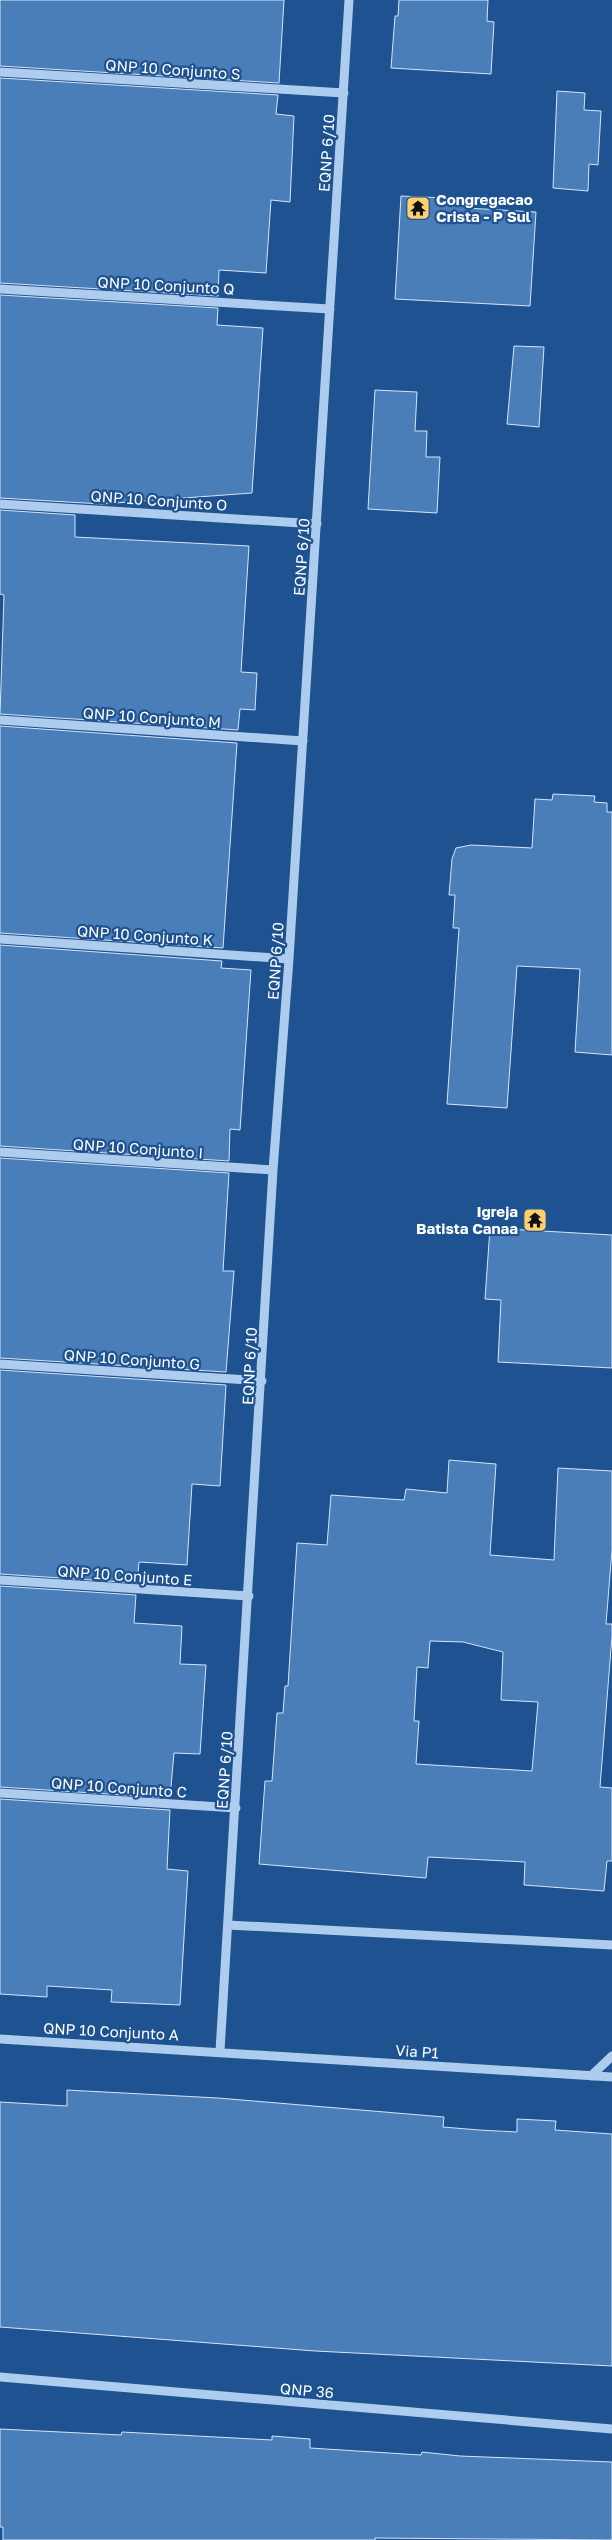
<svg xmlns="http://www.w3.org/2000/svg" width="612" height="2540" viewBox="0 0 612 2540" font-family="'Golos Text',sans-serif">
  <rect width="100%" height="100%" fill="#1e5290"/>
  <path fill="#4a7eb9" stroke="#d4e6fa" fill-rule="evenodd" d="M0 0H284L279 83 0 66Z
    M399 0H488L487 21 494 22 491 74 391 68 395 16H398Z
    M0 78 278 95 276 114 294 116 290 202 271 200 266 273 219 270 218 296 0 283Z
    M557 91 585 93 584 110 601 111 598 165 589 164 588 191 553 188Z
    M401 196 466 199V208L536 212 530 306 395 299Z
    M0 295 218 308 217 325 263 328 252 493 102 504 0 498Z
    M514 346 544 347 539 427 507 424Z
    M375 390 417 392 415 431H427L426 457H440L437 513 368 509Z
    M0 510 75 515V537L249 546 241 672 257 673 255 710 240 709 238 730 0 714 4 595 0 594Z
    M0 726 237 743 223 948 0 933Z
    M553 794 595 796 594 802 607 803V812H612V1055L575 1052 580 969 517 966 507 1108 447 1104 459 928H453L455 895H449L452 859 456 848 471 845 532 848 535 799 552 800Z
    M0 945 222 961 221 968 251 970 240 1130 230 1129 229 1161 0 1146Z
    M0 1158 229 1173 223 1271H234L226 1372 0 1358Z
    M490 1228 612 1235V1368L498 1362 501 1300 485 1299Z
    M0 1370 226 1385 220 1486 192 1484 187 1565 139 1562 137 1583 0 1574Z
    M449 1460 496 1464 490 1555 554 1560 558 1468 612 1471V1550L606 1624H612V1636L600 1787 612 1788V1861H607L604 1891 524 1885 525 1862 428 1857 426 1878 259 1864 265 1781H272L277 1713H283L285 1686H288L297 1543 327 1545 331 1495 404 1500 406 1489 447 1493ZM430 1641 463 1642 503 1652 501 1700 538 1702 532 1771 416 1764 419 1721H414L417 1667 428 1668Z
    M0 1586 136 1595 134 1623 182 1626 180 1664 206 1665 200 1754 174 1753 170 1798 0 1787Z
    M0 1799 170 1810 167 1869 188 1871 180 2005 111 2002 112 1990 47 1986V1997L0 1994Z
    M67 2090 218 2098 444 2117 443 2127 479 2130 517 2132V2119L556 2121 555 2130 612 2134V2366L315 2351 0 2327V2102L67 2106Z
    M0 2429 121 2435 122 2432 272 2440V2436L310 2439V2448L421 2455 422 2452 460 2456 612 2462V2540L375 2538V2540H3V2527H0Z"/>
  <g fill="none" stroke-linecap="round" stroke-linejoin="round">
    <path stroke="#aecced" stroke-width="9" d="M0 72 344 93
      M0 289 330 309
      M0 504 317 524
      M0 720 303 741
      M0 939 289 959
      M0 1152 273 1170
      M0 1364 262 1381
      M0 1580 249 1596
      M0 1793 236 1808
      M228 1925 612 1945
      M0 2039 612 2077
      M220 2051 273 1170 289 959 349 0
      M591 2076 612 2056
      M0 2377 612 2429"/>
  </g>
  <defs>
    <g id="temple-square" transform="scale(1.25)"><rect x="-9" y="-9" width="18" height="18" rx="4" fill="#fcd06d" stroke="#1e5290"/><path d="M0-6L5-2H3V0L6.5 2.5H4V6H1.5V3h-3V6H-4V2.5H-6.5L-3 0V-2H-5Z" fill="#111"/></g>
  </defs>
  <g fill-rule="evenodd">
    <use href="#temple-square" x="418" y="208"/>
    <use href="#temple-square" x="535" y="1220"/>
  </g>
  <g text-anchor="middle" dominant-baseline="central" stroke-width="4.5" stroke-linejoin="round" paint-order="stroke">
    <g font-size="15" fill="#fff" stroke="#1e5290">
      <text transform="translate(173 69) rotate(4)">QNP 10 Conjunto S</text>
      <text transform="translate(326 153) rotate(-86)">EQNP 6/10</text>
      <text transform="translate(166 285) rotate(3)">QNP 10 Conjunto Q</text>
      <text transform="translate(159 500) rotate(4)">QNP 10 Conjunto O</text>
      <text transform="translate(301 557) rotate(-86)">EQNP 6/10</text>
      <text transform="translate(152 717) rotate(4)">QNP 10 Conjunto M</text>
      <text transform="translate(145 935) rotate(4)">QNP 10 Conjunto K</text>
      <text transform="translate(275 961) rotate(-86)">EQNP 6/10</text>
      <text transform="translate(138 1148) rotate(4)">QNP 10 Conjunto I</text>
      <text transform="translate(132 1359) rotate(4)">QNP 10 Conjunto G</text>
      <text transform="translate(249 1366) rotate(-87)">EQNP 6/10</text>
      <text transform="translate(125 1575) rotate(4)">QNP 10 Conjunto E</text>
      <text transform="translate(224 1770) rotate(-86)">EQNP 6/10</text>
      <text transform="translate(119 1787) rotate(4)">QNP 10 Conjunto C</text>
      <text transform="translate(111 2031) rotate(3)">QNP 10 Conjunto A</text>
      <text transform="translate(417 2051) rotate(4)">Via P1</text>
      <text transform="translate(307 2390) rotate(5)">QNP 36</text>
    </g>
    <g font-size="15" font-weight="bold" fill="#fff" stroke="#1e5290" text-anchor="start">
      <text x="436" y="199">Congregacao<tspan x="436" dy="17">Crista - P Sul</tspan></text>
      <text x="518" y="1211" text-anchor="end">Igreja<tspan x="518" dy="17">Batista Canaa</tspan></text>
    </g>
  </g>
</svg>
